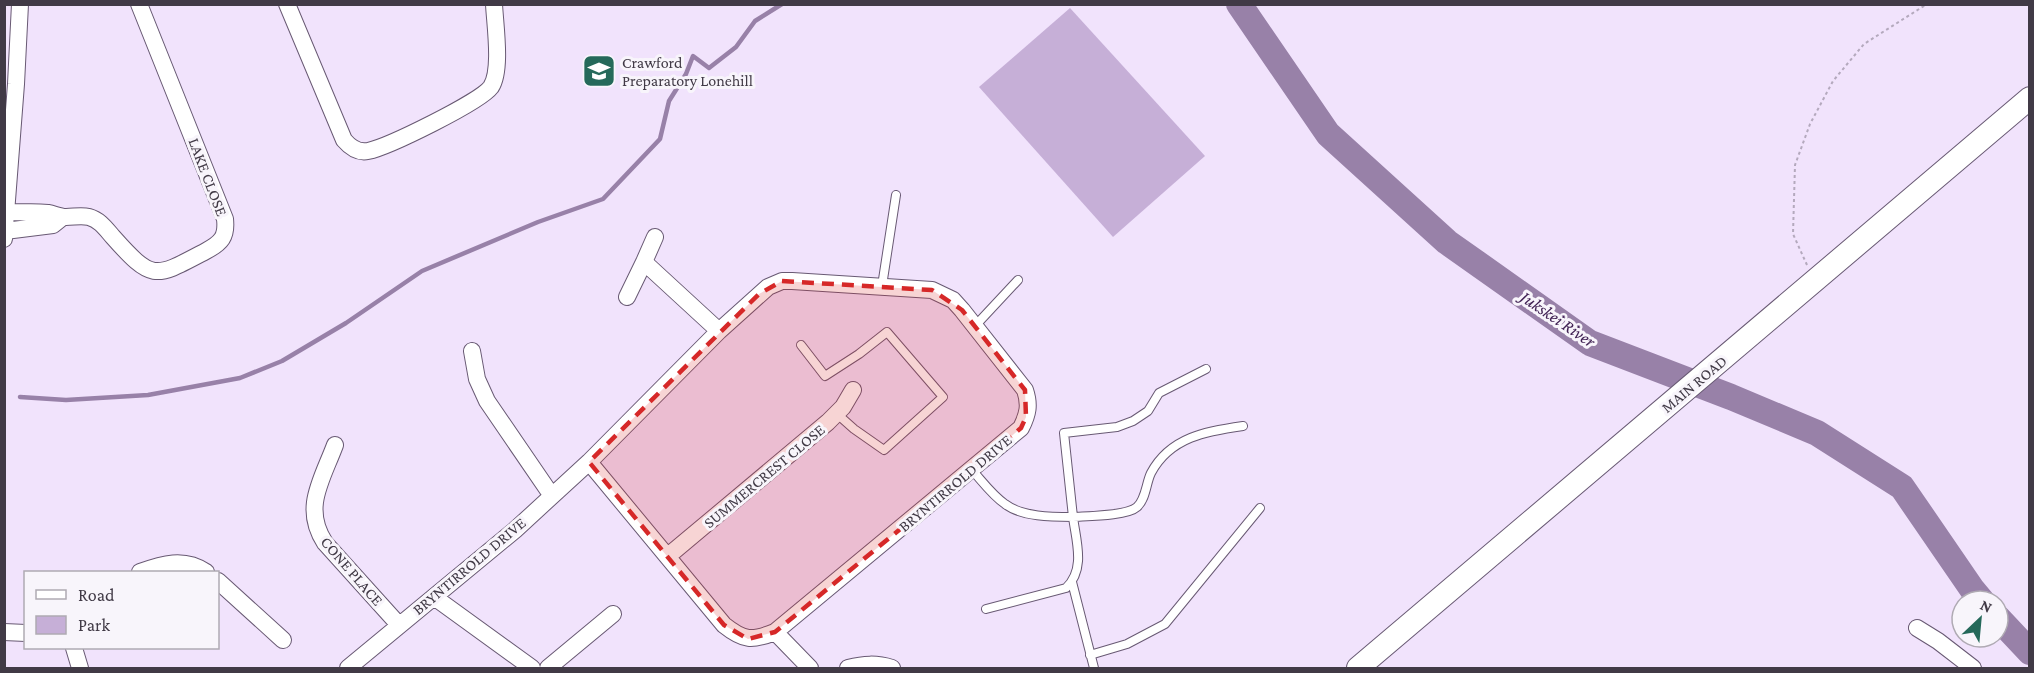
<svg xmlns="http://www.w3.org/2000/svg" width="2034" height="673" viewBox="0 0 2034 673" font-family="'Crimson Pro',serif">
  <rect width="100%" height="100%" fill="#f1e3fc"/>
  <path fill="#c6afd7" d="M1070 8 1205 156 1113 237 979 87Z"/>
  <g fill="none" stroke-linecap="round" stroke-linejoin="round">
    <path stroke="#9881a8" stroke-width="4.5" d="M20 397 66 400 148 395 240 378 282 361 346 323 422 271 538 222 603 199 660 139 669 101 686 74 693 56 709 68 736 47 755 21 782 4"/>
    <path stroke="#9881a8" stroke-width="26" d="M1239 4 1328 134 1447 242 1590 343 1731 397 1817 433 1902 487 1972 589 1982 601
      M1998 618 2030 652"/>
    <g stroke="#685973" stroke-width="10">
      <path id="service" d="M882 286 896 195
        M975 326 1018 280
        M801 345 825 376 859 354 887 332 943 397 884 450 854 429 836 413
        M1206 369 1159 393 1148 411 1133 421 1117 427 1064 433 1073 517C1088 516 1127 516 1137 507 1146 499 1146 483 1151 473 1170 437 1207 431 1243 426
        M972 470C982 481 992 495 1005 504 1022 517 1052 517 1073 517 1076 541 1086 569 1066 588L986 609
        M1072 582 1094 668
        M1090 655 1127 644 1165 624 1260 508"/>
    </g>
    <g stroke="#685973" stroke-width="18">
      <path id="minor" d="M287 4 344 140C350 147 358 153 368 151 388 147 480 102 491 87 502 70 495 25 494 4
        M6 212C20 212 34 212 48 213 54 214 60 217 66 217 74 217 81 215 89 217 100 220 106 229 113 237 153 282 155 278 206 251 221 243 227 237 225 219L139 4
        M5 231 53 225 63 217
        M655 237 644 262 719 331
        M4 239 16 84 20 4
        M627 297 644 262
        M472 351 477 379 487 401 552 496
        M335 445C322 480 302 508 325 543L399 625
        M668 556 828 422 843 407 853 390
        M140 572C162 564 184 557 206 572
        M218 581 283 640
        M434 597 532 668
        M1917 628 1938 641 1973 668
        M4 632 26 633
        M775 632 810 668
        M74 648 80 668
        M348 668 515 530 589 462 719 331 768 287 782 281H792L932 290 953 300 962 310 1025 390C1030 405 1028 414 1021 428L775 632C752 641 744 641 724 625L589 462
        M548 668 613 614
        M848 668C864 664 876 663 892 668"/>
    </g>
    <g stroke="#685973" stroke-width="24">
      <path id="secondary" d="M1358 668 2030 98"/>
    </g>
    <path stroke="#b4a9bd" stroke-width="2" stroke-dasharray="3 3" stroke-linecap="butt" d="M1807 265 1793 234 1795 165 1810 124 1833 81 1864 44 1927 4"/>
    <use href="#service" stroke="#fff" stroke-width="8"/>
    <use href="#minor" stroke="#fff" stroke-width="16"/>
    <use href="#secondary" stroke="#fff" stroke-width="22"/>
  </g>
  <path fill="#d62828" fill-opacity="0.2" stroke="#d62828" stroke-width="4.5" stroke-dasharray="12 8" stroke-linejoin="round" d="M782 281 932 290 962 310 1025 390 1026 417 1021 428 972 470 775 632 748 639 724 625 589 462 759 294Z"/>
  <defs>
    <g id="school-square" transform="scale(1.725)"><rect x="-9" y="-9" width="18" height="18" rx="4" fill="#25695a" stroke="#f8f5fb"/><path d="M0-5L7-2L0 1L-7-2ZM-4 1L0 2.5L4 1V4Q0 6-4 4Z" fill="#fff"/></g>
  </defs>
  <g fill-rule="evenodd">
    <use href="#school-square" x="599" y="71"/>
  </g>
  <g text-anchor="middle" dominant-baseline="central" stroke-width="6" stroke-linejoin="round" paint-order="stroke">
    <g font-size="16" fill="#413a46" stroke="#f8f5fb" text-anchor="start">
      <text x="622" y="62">Crawford<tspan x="622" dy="18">Preparatory Lonehill</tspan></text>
    </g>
    <g font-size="16" fill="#413a46" stroke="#f8f5fb">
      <text transform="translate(208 177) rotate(69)">LAKE CLOSE</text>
      <text transform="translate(1694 384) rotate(-40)">MAIN ROAD</text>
      <text transform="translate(764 476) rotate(-40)">SUMMERCREST CLOSE</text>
      <text transform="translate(955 483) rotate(-40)">BRYNTIRROLD DRIVE</text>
      <text transform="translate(469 566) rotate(-40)">BRYNTIRROLD DRIVE</text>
      <text transform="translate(352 571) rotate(49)">CONE PLACE</text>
    </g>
    <g font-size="18" font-style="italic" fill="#412254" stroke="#f8f5fb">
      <text transform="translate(1558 319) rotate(34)">Jukskei River</text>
    </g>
  </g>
  <rect width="2034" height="673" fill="none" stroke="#413a46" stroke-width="12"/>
  <rect x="24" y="571" width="195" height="78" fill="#f8f5fb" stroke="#afaab3" stroke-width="1.5"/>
  <rect x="36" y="590" width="30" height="9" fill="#ffffff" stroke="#afaab3" stroke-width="1.5"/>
  <text x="78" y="601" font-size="18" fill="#413a46">Road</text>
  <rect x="36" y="616" width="30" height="18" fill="#c6afd7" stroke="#afaab3" stroke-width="1.5"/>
  <text x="78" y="631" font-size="18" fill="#413a46">Park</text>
  <g transform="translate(1980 619) rotate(26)"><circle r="28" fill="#f8f5fb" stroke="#afaab3" stroke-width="1.5"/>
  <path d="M0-4.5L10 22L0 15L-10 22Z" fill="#25695a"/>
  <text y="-9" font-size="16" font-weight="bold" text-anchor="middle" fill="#413a46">N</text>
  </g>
</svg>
